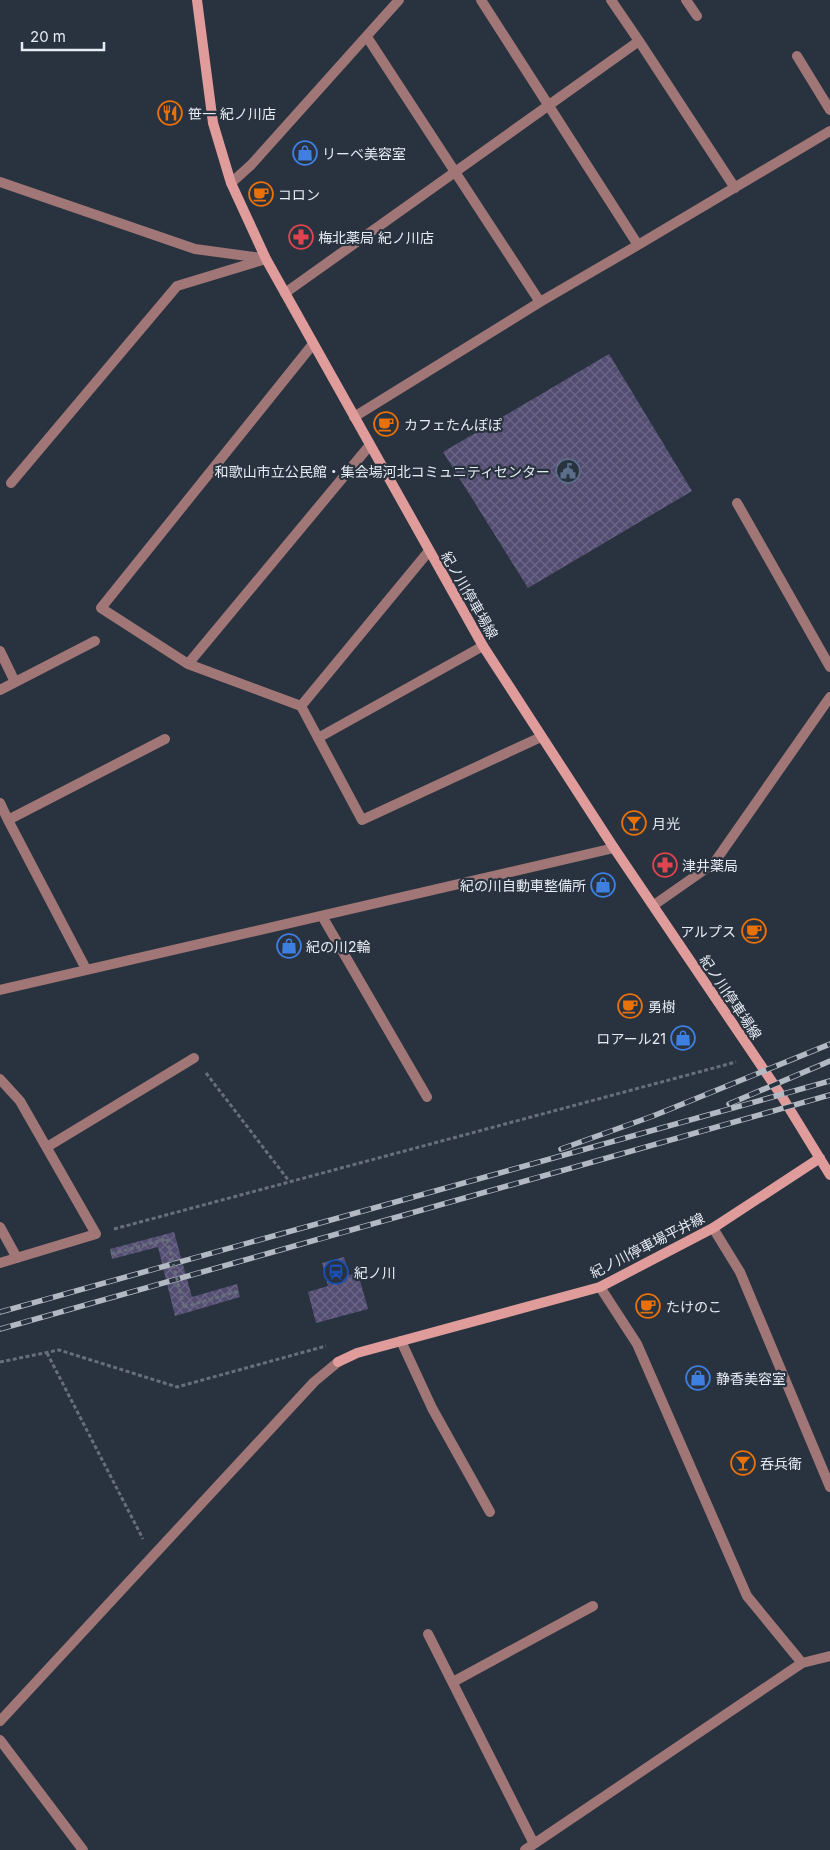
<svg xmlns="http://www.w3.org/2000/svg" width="830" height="1850" viewBox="0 0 830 1850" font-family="Inter,'Noto Sans JP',sans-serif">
  <defs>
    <pattern id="building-cross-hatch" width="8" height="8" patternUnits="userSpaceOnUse" patternTransform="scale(1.25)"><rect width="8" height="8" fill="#534d71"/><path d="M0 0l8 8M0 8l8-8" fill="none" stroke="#6c6786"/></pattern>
  </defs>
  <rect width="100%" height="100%" fill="#29333f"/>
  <path fill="url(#building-cross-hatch)" d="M609 354 692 491 528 588 443 452Z
    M174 1232 192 1297 237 1284 240 1297 175 1316 158 1247 112 1259 110 1249Z
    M344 1257 349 1275 358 1273 368 1309 316 1323 308 1292 328 1286 322 1263Z"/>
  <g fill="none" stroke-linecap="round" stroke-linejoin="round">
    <path stroke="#676f7a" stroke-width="3" stroke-dasharray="4 2.5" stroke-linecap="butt" d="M206 1073 289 1181
      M114 1229 736 1062
      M111 1254 167 1239
      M184 1307 239 1291
      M47 1353 143 1539
      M0 1362 59 1350 177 1387 326 1346"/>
    <path stroke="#a17676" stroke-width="10" d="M481 0 638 245 540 302
      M686 0 697 16
      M639 41 735 188
      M797 56 830 110
      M0 182 195 249 262 258
      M231 183 251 165 399 0
      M638 245 830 131
      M285 293 639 41 611 0
      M354 417 540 302 367 37
      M11 483 177 286 266 259
      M737 503 830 667
      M429 551 301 706 362 820 541 737
      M0 651 15 682
      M188 664 370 445
      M0 690 95 641
      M301 706 188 664 101 608 313 344
      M318 738 483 646
      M0 803 8 820
      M654 905 714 863 830 697
      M322 916 427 1097
      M86 969 8 820 165 739
      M0 990 614 848
      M0 1079 20 1101 96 1234 0 1263
      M47 1147 194 1058
      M0 1227 17 1258
      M713 1228 740 1272 830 1487
      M600 1287 637 1344 747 1596 802 1663
      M401 1341 432 1408 490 1512
      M428 1634 534 1844
      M453 1682 593 1606
      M0 1721 314 1382 338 1362
      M0 1740 83 1850
      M525 1850 802 1663 830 1656"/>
    <path stroke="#df9c9b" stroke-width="10" d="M197 0 213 123 231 183 266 259 483 646 614 848 781 1095 830 1175
      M338 1362 357 1353 600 1287 713 1228 820 1158"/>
    <g stroke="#b2b9c2" stroke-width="5.5">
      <path id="rail" d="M729 1104 830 1061
        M561 1149 653 1116 830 1044
        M0 1312 830 1081
        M0 1329 830 1095"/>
    </g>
    <use href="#rail" stroke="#29333f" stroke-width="4" stroke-dasharray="11" stroke-linecap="butt"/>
    <path stroke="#676f7a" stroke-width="3" stroke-dasharray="4 2.5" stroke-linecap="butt" d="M167 1239 184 1307"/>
  </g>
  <defs>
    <g id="restaurant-ring" transform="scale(1.25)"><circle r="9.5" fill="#29333f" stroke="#e8710a" stroke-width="1.5"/><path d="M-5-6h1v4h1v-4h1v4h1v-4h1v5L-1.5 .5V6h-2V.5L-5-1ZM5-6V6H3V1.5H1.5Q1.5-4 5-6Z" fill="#e8710a"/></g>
    <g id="shop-ring" transform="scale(1.25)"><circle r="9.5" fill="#29333f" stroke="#3f7fe0" stroke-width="1.5"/><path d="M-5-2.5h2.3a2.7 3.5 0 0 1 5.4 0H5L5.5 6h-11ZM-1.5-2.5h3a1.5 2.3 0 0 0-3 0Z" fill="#3f7fe0"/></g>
    <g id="cafe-ring" transform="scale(1.25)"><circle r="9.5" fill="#29333f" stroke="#e8710a" stroke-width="1.5"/><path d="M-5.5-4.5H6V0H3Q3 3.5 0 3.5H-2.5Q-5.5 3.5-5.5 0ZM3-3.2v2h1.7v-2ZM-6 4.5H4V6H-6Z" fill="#e8710a"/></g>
    <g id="pharmacy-ring" transform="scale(1.25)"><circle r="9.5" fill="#29333f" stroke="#e0444e" stroke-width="1.5"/><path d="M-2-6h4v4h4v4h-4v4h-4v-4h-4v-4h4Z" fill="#e0444e"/></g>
    <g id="civic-ring" transform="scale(1.25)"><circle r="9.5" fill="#29333f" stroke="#5c6f8a" stroke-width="1.5"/><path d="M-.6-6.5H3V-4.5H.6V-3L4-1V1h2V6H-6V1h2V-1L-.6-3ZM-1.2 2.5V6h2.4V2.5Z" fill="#5c6f8a"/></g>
    <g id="bar-ring" transform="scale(1.25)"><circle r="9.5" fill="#29333f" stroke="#e8710a" stroke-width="1.5"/><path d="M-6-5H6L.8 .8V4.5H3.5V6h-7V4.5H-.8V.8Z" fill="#e8710a"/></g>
    <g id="station-ring" transform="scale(1.25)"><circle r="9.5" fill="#29333f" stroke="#1a4fb4" stroke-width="1.5"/><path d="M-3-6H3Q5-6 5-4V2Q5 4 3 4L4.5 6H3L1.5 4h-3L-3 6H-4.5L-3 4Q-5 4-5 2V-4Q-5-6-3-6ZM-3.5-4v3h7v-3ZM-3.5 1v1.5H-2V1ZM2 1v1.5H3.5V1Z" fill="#1a4fb4"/></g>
  </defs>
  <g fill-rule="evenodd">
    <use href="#restaurant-ring" x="170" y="113"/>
    <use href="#shop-ring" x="305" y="153"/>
    <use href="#cafe-ring" x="261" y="194"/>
    <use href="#pharmacy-ring" x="301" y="237"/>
    <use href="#cafe-ring" x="386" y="424"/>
    <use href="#civic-ring" x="568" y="471"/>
    <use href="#bar-ring" x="634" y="823"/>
    <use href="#pharmacy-ring" x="665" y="865"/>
    <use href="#shop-ring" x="603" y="885"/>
    <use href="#cafe-ring" x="754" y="931"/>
    <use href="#shop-ring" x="289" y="946"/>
    <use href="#cafe-ring" x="630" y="1006"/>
    <use href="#shop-ring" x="683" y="1038"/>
    <use href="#station-ring" x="336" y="1272"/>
    <use href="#cafe-ring" x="648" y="1306"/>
    <use href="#shop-ring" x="698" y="1378"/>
    <use href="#bar-ring" x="743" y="1463"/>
  </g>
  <g text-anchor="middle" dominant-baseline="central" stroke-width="4.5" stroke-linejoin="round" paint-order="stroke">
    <g font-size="14" fill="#e6ecf4" stroke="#29333f" text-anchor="start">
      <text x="188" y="113">笹一 紀ノ川店</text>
      <text x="322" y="153">リーベ美容室</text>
      <text x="278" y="194">コロン</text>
      <text x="318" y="237">梅北薬局 紀ノ川店</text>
      <text x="404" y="424">カフェたんぽぽ</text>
      <text x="550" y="471" text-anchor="end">和歌山市立公民館・集会場河北コミュニティセンター</text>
      <text x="652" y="823">月光</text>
      <text x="682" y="865">津井薬局</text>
      <text x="586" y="885" text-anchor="end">紀の川自動車整備所</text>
      <text x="736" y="931" text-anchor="end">アルプス</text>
      <text x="306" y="946">紀の川2輪</text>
      <text x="648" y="1006">勇樹</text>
      <text x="666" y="1038" text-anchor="end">ロアール21</text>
      <text x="354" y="1272">紀ノ川</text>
      <text x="666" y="1306">たけのこ</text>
      <text x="716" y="1378">静香美容室</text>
      <text x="760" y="1463">呑兵衛</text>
    </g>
    <g font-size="14" fill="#e6ecf4" stroke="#29333f">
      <text transform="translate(470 595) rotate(60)">紀ノ川停車場線</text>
      <text transform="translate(731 997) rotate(56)">紀ノ川停車場線</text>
      <text transform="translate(647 1245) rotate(-27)">紀ノ川停車場平井線</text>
    </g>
  </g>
  <path d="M22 42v8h82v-8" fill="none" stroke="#e6ecf4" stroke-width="2.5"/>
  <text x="30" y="42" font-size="15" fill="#e6ecf4" stroke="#29333f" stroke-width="4" paint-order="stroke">20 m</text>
</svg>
